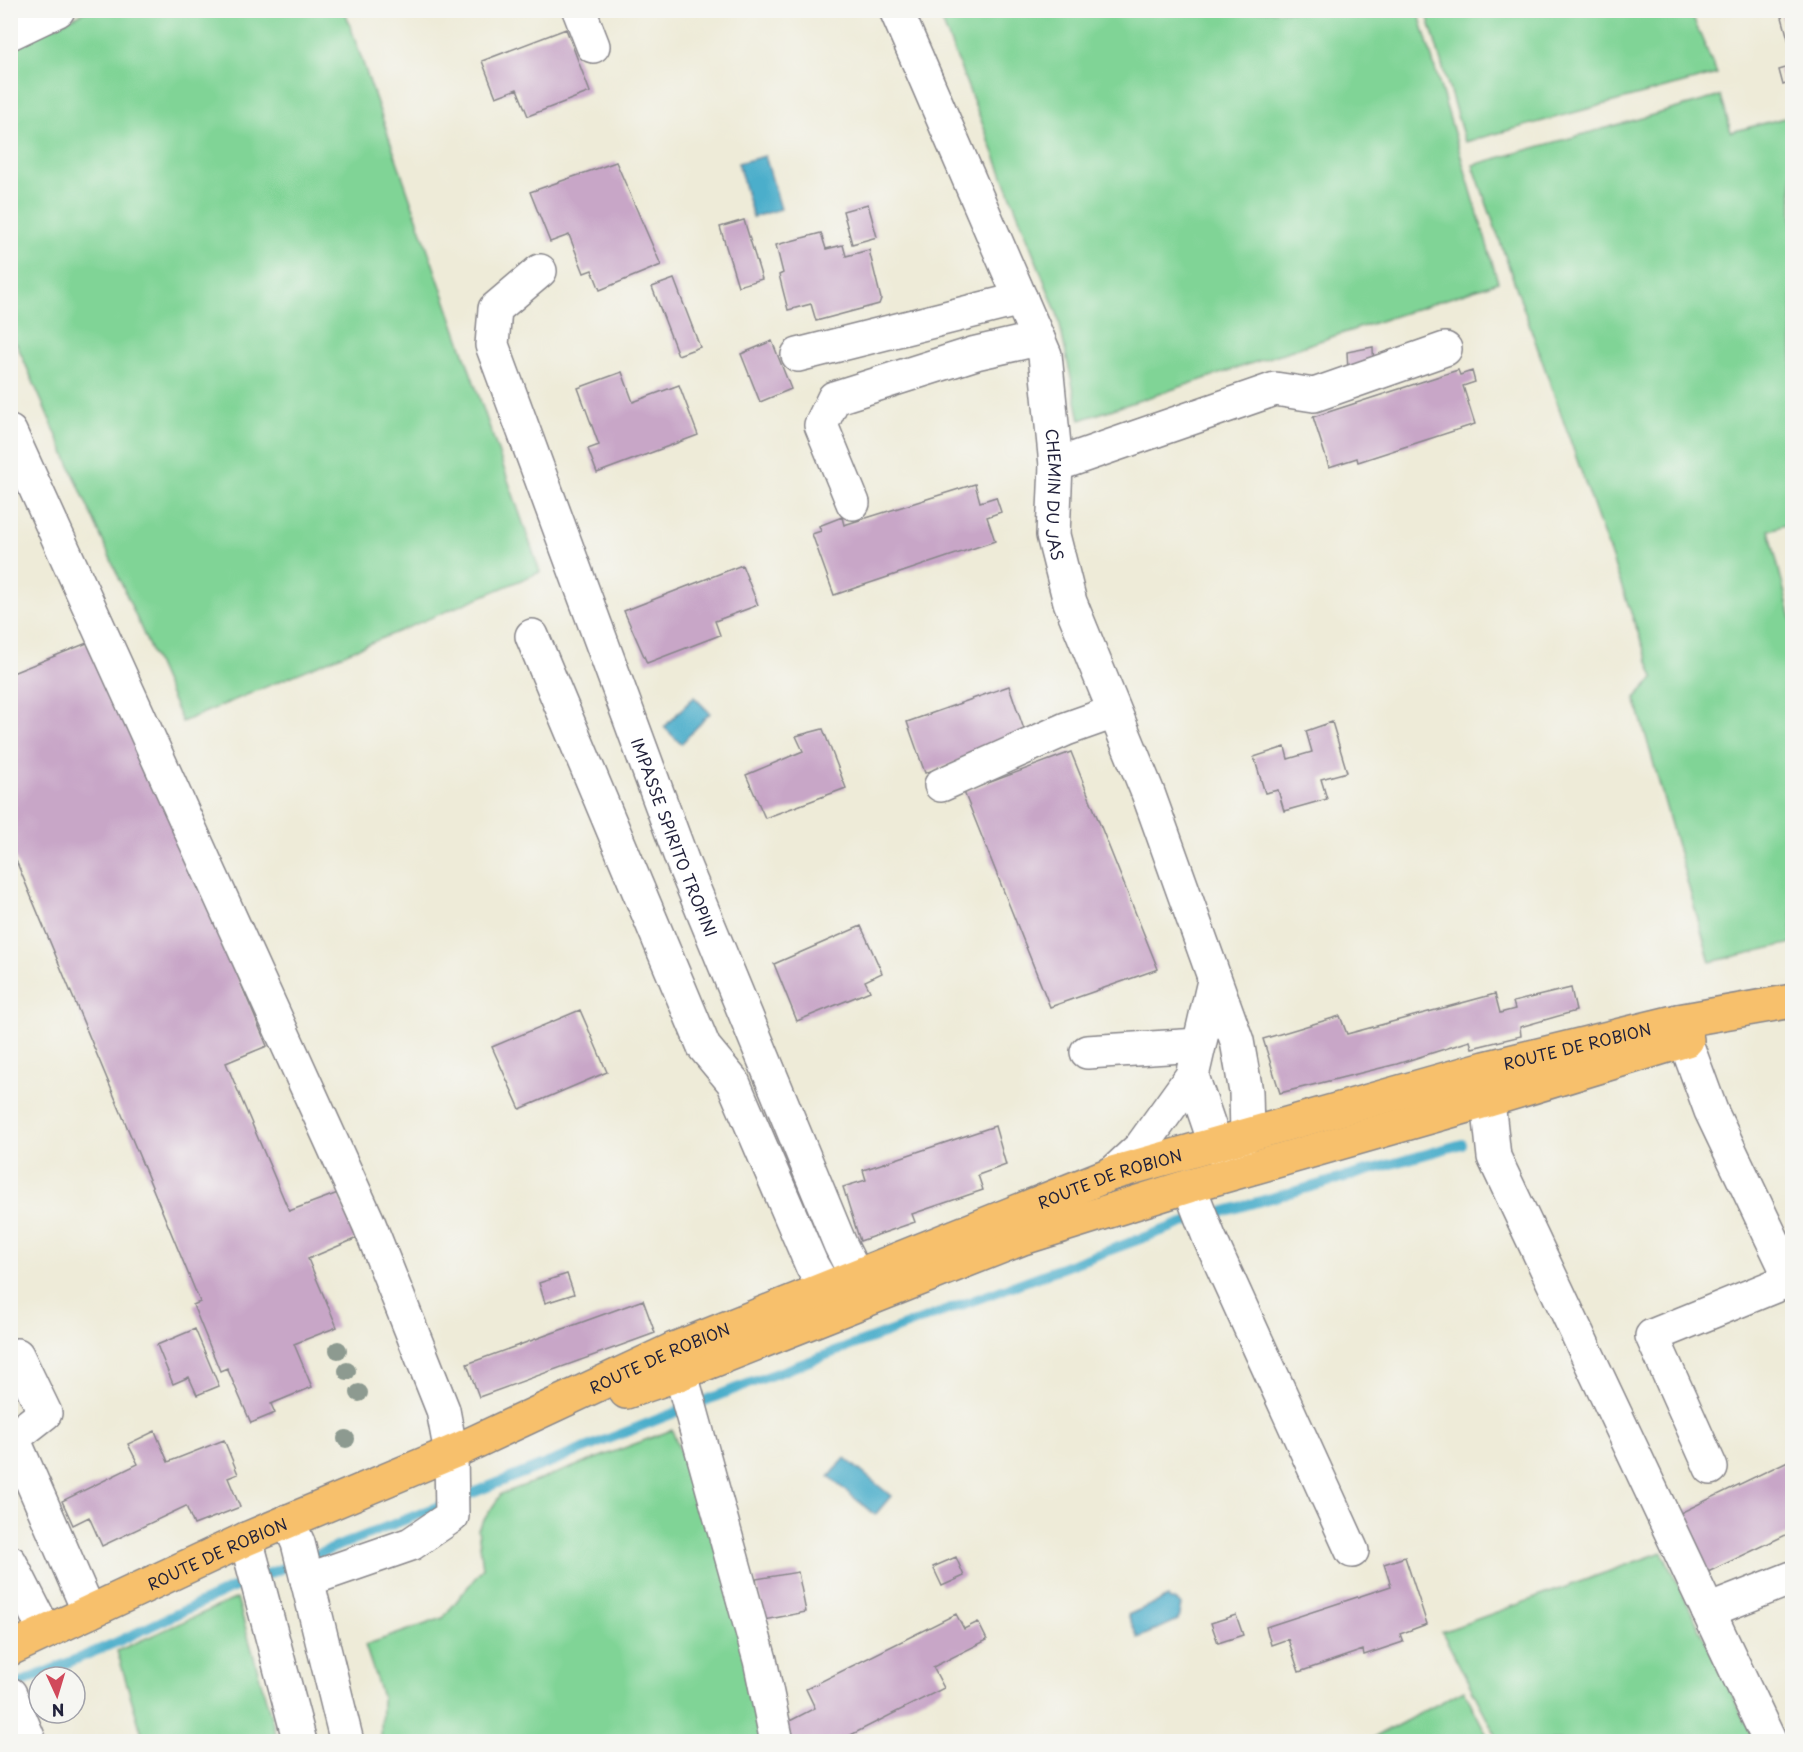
<svg xmlns="http://www.w3.org/2000/svg" width="1803" height="1752" viewBox="0 0 1803 1752" font-family="'Playpen Sans',sans-serif">
  <rect width="100%" height="100%" fill="#f6f6f2"/>
  <filter id="ink" filterUnits="userSpaceOnUse"><feTurbulence type="fractalNoise" baseFrequency=".0167" numOctaves="2"/><feDisplacementMap in="SourceGraphic" scale="12" xChannelSelector="R" yChannelSelector="G"/><feConvolveMatrix kernelMatrix="1 2 1 2 8 2 1 2 1" color-interpolation-filters="sRGB"/></filter>
  <filter id="wash" filterUnits="userSpaceOnUse"><feTurbulence type="fractalNoise" baseFrequency=".008" numOctaves="4" result="noise"/><feDisplacementMap in="SourceGraphic" scale="24" xChannelSelector="R" yChannelSelector="G"/><feGaussianBlur stdDeviation="1.35" result="paint"/><feColorMatrix in="noise" values="0 0 0 0 0 0 0 0 0 0 0 0 0 0 0 0 0 1.4 0 .05"/><feComposite in="paint" operator="in"/></filter>
  <g filter="url(#wash)">
    <rect width="100%" height="100%" fill="#eeebd8"/>
    <path fill="#80d496" stroke="#517b68" stroke-width="1.5" d="M87 11H345L540 572 182 722 11 331 10 47Z
      M938 11H1418L1498 282 1080 420 1058 316Z
      M1426 11H1690L1717 74 1465 142Z
      M1721 96 1731 132 1792 116V523L1769 530 1792 622V943L1710 962 1635 698 1654 678 1473 165Z
      M672 1430 733 1593 765 1741H381L382 1697 365 1645 443 1618 483 1568 478 1529 501 1494Z
      M1662 1552 1755 1741H1499L1442 1632Z
      M237 1598 278 1741H144L117 1651Z
      M1464 1690 1490 1741H1368Z"/>
    <path fill="#4caecb" stroke="#376883" stroke-width="1.5" d="M765 156 781 209 753 217 738 163Z
      M694 697 710 713 681 744 664 727Z
      M845 1458 891 1496 875 1515 829 1477Z
      M1168 1597 1170 1600H1175L1181 1604 1178 1620 1138 1638 1128 1615Z"/>
    <g fill="none" stroke-linecap="round" stroke-linejoin="round">
      <path stroke="#4caecb" stroke-width="10" d="M10 1687 117 1642 230 1589 737 1388 1183 1223 1462 1144"/>
    </g>
    <g id="blocks">
      <path fill="#c8a6c7" d="M1780 10H1792V53Z
        M566 29 590 92 528 116 517 89 496 97 482 61Z
        M1792 66V82L1783 85 1779 70Z
        M616 162 661 265 600 290 592 270 584 273 569 235 550 242 530 192Z
        M868 204 877 237 852 244 843 211Z
        M744 220 762 279 738 286 720 227Z
        M821 233 826 249 843 245 846 256 869 250 881 299 879 304 816 321 811 304 788 310 779 275 783 273 776 245Z
        M674 279 700 347 678 355 652 287Z
        M772 341 791 389 760 402 741 354Z
        M1373 347 1374 371H1348L1347 352Z
        M1458 370 1460 375 1472 371 1475 382 1463 386 1475 424 1358 462 1357 458 1329 467 1313 417Z
        M622 372 633 402 679 385 698 435 597 473 588 449 599 445 578 388Z
        M975 484 980 502 996 497 1001 512 987 517 995 541 834 595 812 534 821 531 819 526 842 517 844 525Z
        M742 565 758 605 715 621 720 635 647 663 624 611Z
        M97 639 267 1046 226 1063 289 1211 338 1193 357 1238 308 1259 337 1327 294 1344 312 1387 271 1404 275 1413 251 1423 227 1368 220 1371 193 1305 200 1302 10 846V674Z
        M1009 686 1027 738 925 773 907 722Z
        M1332 722 1347 772 1321 779 1327 799 1284 811 1278 790 1265 793 1254 757 1285 747 1288 759 1312 752 1306 731Z
        M823 729 846 788 765 818 746 775 803 751 796 736Z
        M1071 752 1158 969 1050 1007 964 792Z
        M861 926 882 973 865 981 870 991 797 1021 774 964Z
        M1571 988 1576 1011 1520 1027 1521 1036 1472 1048 1470 1041 1397 1064 1280 1093 1263 1039 1340 1016 1347 1034 1495 994 1500 1013 1515 1009 1513 1002Z
        M580 1010 607 1072 520 1109 492 1047Z
        M995 1126 1006 1165 978 1175 983 1190 912 1214 915 1222 860 1241 843 1187 866 1180 863 1170Z
        M567 1274 574 1294 545 1303 539 1283Z
        M643 1300 655 1333 479 1397 467 1364Z
        M195 1329 219 1386 197 1395 189 1377 173 1384 157 1345Z
        M155 1431 168 1462 224 1440 238 1474 228 1478 240 1507 194 1525 186 1506 102 1546 89 1517 73 1525 62 1501 138 1464 128 1444Z
        M1792 1459V1532L1708 1572 1680 1513Z
        M956 1557 964 1576 942 1586 933 1567Z
        M1405 1557 1427 1624 1400 1634 1403 1642 1364 1655 1363 1650 1299 1672 1288 1639 1271 1645 1266 1627 1391 1586 1384 1564Z
        M798 1572 806 1612 764 1620 756 1579Z
        M956 1614 964 1629 978 1622 987 1640 933 1667 944 1688 837 1742H788L784 1724 815 1708 806 1689Z
        M1236 1615 1243 1635 1218 1643 1211 1623Z"/>
    </g>
  </g>
  <g filter="url(#ink)">
    <use href="#blocks" fill-opacity="0" stroke="#88868a" stroke-width="1.5"/>
    <g fill="none" stroke-linecap="round" stroke-linejoin="round">
      <g stroke="#88868a" stroke-width="36">
        <g id="minor">
          <path d="M579 10 593 46"/>
          <path id="s1" d="M896 10 1045 355 1056 465 1053 535 1070 602 1148 793 1237 1041 1246 1092 1247 1134 1229 1154"/>
          <path d="M10 33 58 10"/>
          <path id="s2" d="M540 271 495 309 492 345 683 863 840 1244 867 1298"/>
          <path d="M798 355 1021 299"/>
          <path d="M10 432 369 1224 443 1410 451 1453 452 1516 411 1544 307 1580"/>
          <path d="M1056 465 1275 389 1314 395 1445 349"/>
          <path d="M853 503 821 425 834 398 976 353 1038 339"/>
          <path d="M532 636 704 1047 733 1082 812 1266 825 1288"/>
          <path d="M941 785 1066 729 1114 712"/>
          <path d="M1678 1021 1711 1111 1792 1281"/>
          <path d="M1087 1052 1199 1045"/>
          <path d="M1485 1073 1494 1157 1770 1742"/>
          <path d="M1192 1076 1215 1143 1221 1151 1239 1158"/>
          <path d="M1113 1173 1141 1147 1192 1076 1214 981"/>
          <path d="M1189 1186 1209 1237 1352 1551"/>
          <path d="M674 1349 760 1660 777 1742"/>
          <path d="M17 1355 45 1413 13 1438 89 1612"/>
          <path d="M1711 1468 1652 1336 1792 1279"/>
          <path d="M288 1521 298 1543 347 1742"/>
          <path d="M246 1539 300 1742"/>
          <path d="M10 1562 45 1631"/>
          <path d="M1708 1611 1792 1578"/>
          <path d="M10 1694 30 1742"/>
        </g>
      </g>
      <g stroke="#88868a" stroke-width="36">
        <g id="major">
          <path d="M626 1392 682 1373 1023 1238 1189 1186 1486 1101 1687 1040"/>
          <path id="s3" d="M10 1649 246 1539 460 1449 674 1349 1113 1173 1485 1068 1678 1021 1792 1001"/>
        </g>
      </g>
      <use href="#minor" stroke="#fff" stroke-width="33"/>
      <use href="#major" stroke="#f7c06c" stroke-width="33"/>
    </g>
    <g fill="#8d9a90">
      <circle cx="338" cy="1350" r="9"/>
      <circle cx="347" cy="1371" r="9"/>
      <circle cx="359" cy="1393" r="9"/>
      <circle cx="346" cy="1439" r="9"/>
    </g>
  </g>
  <g text-anchor="middle" dominant-baseline="central" stroke-width="5" stroke-linejoin="round" paint-order="stroke">
    <g font-size="16" fill="#22223b" stroke="#f6f6f2">
      <text stroke="none"><textPath href="#s1" startOffset="516">CHEMIN DU JAS</textPath></text>
      <text stroke="none"><textPath href="#s2" startOffset="620">IMPASSE SPIRITO TROPINI</textPath></text>
      <text stroke="none"><textPath href="#s3" startOffset="1683">ROUTE DE ROBION</textPath></text>
      <text stroke="none"><textPath href="#s3" startOffset="1197">ROUTE DE ROBION</textPath></text>
      <text stroke="none"><textPath href="#s3" startOffset="712">ROUTE DE ROBION</textPath></text>
      <text stroke="none"><textPath href="#s3" startOffset="228">ROUTE DE ROBION</textPath></text>
    </g>
  </g>
  <rect width="1803" height="1752" fill="none" stroke="#f6f6f2" stroke-width="36"/>
  <g transform="translate(57 1695) rotate(176)"><circle r="28" fill="#f6f6f2" stroke="#a1a1a9" stroke-width="1.5"/>
  <path d="M0-4.5L10 22L0 15L-10 22Z" fill="#d1495b"/>
  <text y="-9" font-size="16" font-weight="bold" text-anchor="middle" fill="#22223b">N</text>
  </g>
</svg>
